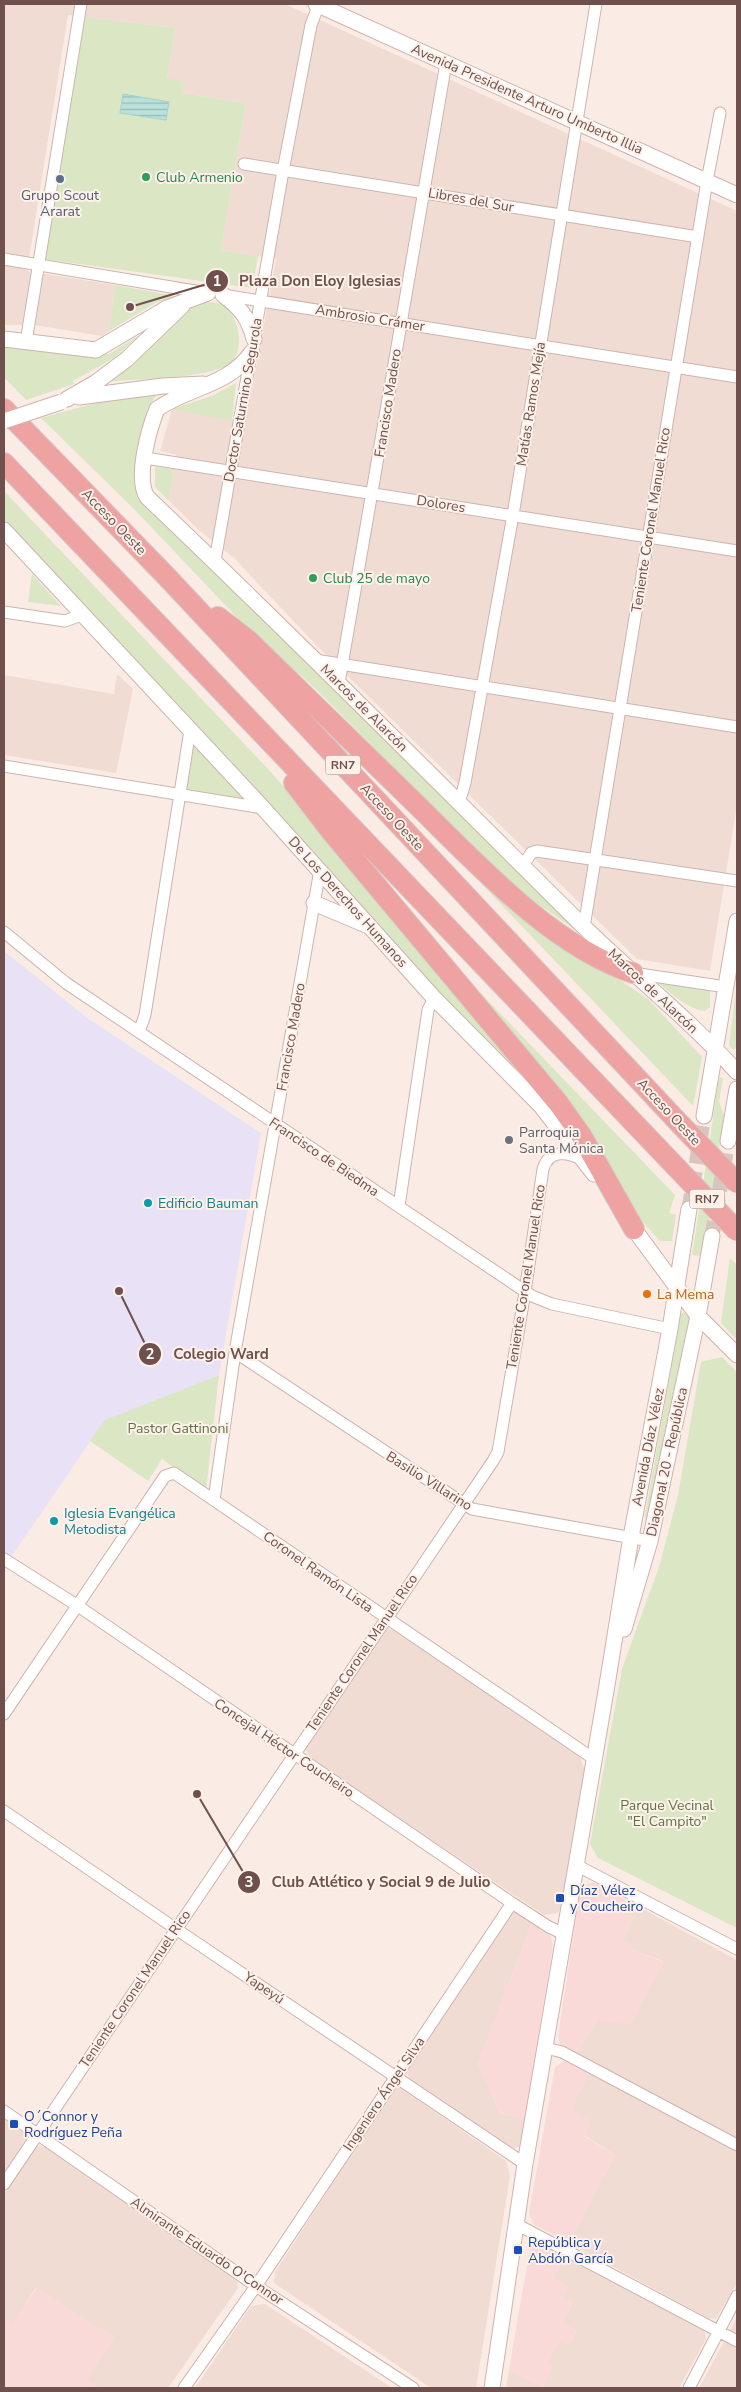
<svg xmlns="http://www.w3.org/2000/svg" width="741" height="2392" viewBox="0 0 741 2392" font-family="'Nunito Sans',sans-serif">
  <defs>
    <pattern id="water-rules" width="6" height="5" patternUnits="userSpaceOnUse" patternTransform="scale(1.25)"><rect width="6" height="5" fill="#bbe1dd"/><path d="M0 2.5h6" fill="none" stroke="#9cb9b5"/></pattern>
  </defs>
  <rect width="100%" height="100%" fill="#faece4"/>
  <path fill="#f1dcd3" d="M4 4H285L737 211V805L710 971 637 959 318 647 234 558 200 531 169 501 176 455 160 451 172 409 246 422 276 259 221 250 246 103 182 93 167 78 176 28 68 15 27 271 115 285 109 331 102 336 34 325H4Z
    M117 674 133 689 116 773 4 755V675L114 694Z
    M389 1629 396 1630 580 1757 585 1771 561 1909 557 1913 544 1915 312 1760 308 1755 305 1748 383 1632Z
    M639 1907 737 1960V2140L576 2054 597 2021 663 1961 632 1950 623 1940Z
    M513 1912H518L532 1923 478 2064 500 2113 525 2118 520 2146 511 2150 411 2082 406 2071 509 1916Z
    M590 2072 737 2149V2283L716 2319 708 2318 569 2243 615 2155 584 2135 570 2109Z
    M395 2087H399L506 2161 510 2176 476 2388H431L274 2283 275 2272Z
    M4 2119 24 2133 26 2138 25 2143 4 2174Z
    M39 2146 45 2147 233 2275 237 2280 238 2288 168 2388H99L87 2380 114 2338 36 2288 12 2324 4 2318V2195L34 2150Z
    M566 2254 704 2330 706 2339 679 2388H506L509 2370 543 2387 548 2361 559 2340 569 2345 576 2331 562 2323 572 2304 562 2298 553 2278Z
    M265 2304 392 2388H195L251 2306Z
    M737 2317V2388H699Z"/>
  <path fill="#f9dad9" d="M594 1882 639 1907 623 1940 632 1942V1950L664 1962 631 2024 597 2021 576 2054 560 2045 558 2036 580 1891 585 1885Z
    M532 1923 550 1935 553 1945 525 2118 500 2113 478 2064Z
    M564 2061 590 2072 571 2109 590 2121 584 2136 615 2155 569 2243 533 2224 529 2213 555 2067Z
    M537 2244 566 2254 553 2278 568 2286 562 2298 572 2304 562 2323 576 2331 569 2345 559 2341 548 2361 553 2365 543 2387 509 2370 530 2248Z
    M37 2288 114 2338 88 2380 99 2388H4V2318L12 2323Z"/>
  <path fill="#e9e1f6" d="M4 951 86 1017 261 1133 219 1375 105 1420 11 1557 4 1552Z"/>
  <path fill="#dae6c4" d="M85 17 176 28 167 78 184 82 182 93 246 103 221 250 258 256 252 288 44 259Z
    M115 285 176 296 155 303 109 331Z
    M194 302C203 302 217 301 224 306 241 318 246 357 226 366 199 379 136 379 104 382Z
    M141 334 114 358 73 381 74 384 26 400 4 377V346L95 355 109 354Z
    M236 383 232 421 172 409 212 396Z
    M157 394 147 409 135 487 587 938 534 901 497 872 317 690 246 627 135 510 41 418 118 397Z
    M155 467 174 469 169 501 155 487Z
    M4 491 270 771 394 915 551 1106 420 973 4 521Z
    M32 574 61 606 28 602Z
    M194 744 248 799 187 790Z
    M419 818 584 955 649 1000 702 1057 693 1106Z
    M442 953 675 1195 669 1213 676 1215 672 1241H660L627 1204Z
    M650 976 710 987V1007L705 1011C685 1009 665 987 650 976Z
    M737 982V1041L736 1048 733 1050 729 1045Z
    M721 1077 723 1079 719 1102 724 1115 704 1253 699 1256 692 1255 719 1079Z
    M730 1258 737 1265V1340L721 1323Z
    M684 1312 689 1318 646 1523 645 1515 681 1314Z
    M722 1357 737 1372V1928L598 1858 590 1844 622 1669 660 1564 678 1495 701 1362Z
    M219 1375 206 1491 162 1459 148 1481 90 1441 105 1420Z"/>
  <path fill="url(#water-rules)" stroke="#a2d2cd" d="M123 94 169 102 166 120 120 113Z"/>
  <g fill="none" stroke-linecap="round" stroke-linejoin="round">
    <path stroke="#d8c5be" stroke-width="15" stroke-dasharray="15 8" stroke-linecap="butt" d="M689 1209 704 1116
      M712 1236 728 1141"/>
    <g stroke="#ccb4af" stroke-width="13">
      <path id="street" d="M244 164 698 237
        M4 259 207 293
        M223 295 737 377
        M254 338 283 171 311 25 319 4
        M26 342 81 4
        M145 458 737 551
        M215 561 251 354
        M4 612 65 621 81 615
        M315 660 737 727
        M339 683 446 63
        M4 766 263 808
        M459 803 465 783 513 515 596 4
        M523 866 531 853 537 851 737 881
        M584 927 707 181 720 113
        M4 932 66 983 532 1296 552 1304 670 1329
        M633 973 726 987
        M139 1032 145 1015 190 730
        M399 1206 428 1010 434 998
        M235 1352 472 1509 650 1541
        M214 1500 235 1352 320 870
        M4 1559 78 1606 512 1903 549 1927 564 1934
        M4 1714 165 1476 174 1473 594 1759
        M4 1811 176 1929 525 2164
        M576 1865 737 1949
        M546 2048 562 2052 737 2145
        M4 2111 256 2286 413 2388
        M4 2184 493 1461 498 1452 525 1292 543 1169C549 1149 567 1152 582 1159
        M516 2224 737 2341
        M184 2388 256 2286 512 1903
        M689 2388 737 2296"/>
    </g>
    <g stroke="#cfb3ac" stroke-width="17">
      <path id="secondary" d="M316 4 737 195
        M223 295C241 308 249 319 254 339
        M4 339 96 350 167 308 208 293
        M252 352C227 387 190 386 157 409 149 429 135 478 147 497 294 637 437 781 581 924 632 974 689 1019 737 1072
        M79 397 163 386 203 384
        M67 399 95 383 127 359 182 306
        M4 530 263 808 434 998 540 1105 594 1174
        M314 903 366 925
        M704 1116 737 921
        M728 1141 737 1089
        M628 1221 698 1316 737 1355
        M624 1629 650 1541 698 1316 712 1236
        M492 2388 525 2164 607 1685 631 1537 670 1329 689 1209"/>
    </g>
    <g stroke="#d4cac9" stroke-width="22">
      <path id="highway" d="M4 409 167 577 680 1124
        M4 463 676 1167
        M218 617 249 641C305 695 361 750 417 805 477 864 552 946 633 973
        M294 783 330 830 559 1104 581 1135 634 1229"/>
    </g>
    <use href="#street" stroke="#fff" stroke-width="11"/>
    <use href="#secondary" stroke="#fff" stroke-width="15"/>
    <use href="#highway" stroke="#eea2a1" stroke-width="20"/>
    <g stroke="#cfb3ac" stroke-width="17" stroke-linecap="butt">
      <path id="secondary-bridge" d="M4 421 61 402"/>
    </g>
    <g stroke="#d4cac9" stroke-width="22" stroke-linecap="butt">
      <path id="highway-bridge" d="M680 1124 737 1183
        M676 1167 737 1231"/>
    </g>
    <use href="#secondary-bridge" stroke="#fff" stroke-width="15"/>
    <use href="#highway-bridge" stroke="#eea2a1" stroke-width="20"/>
  </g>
  <g fill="#2e9e5b" stroke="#fdf1ea" stroke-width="2">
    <circle cx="146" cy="177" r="5"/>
    <circle cx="313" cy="578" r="5"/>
  </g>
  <circle fill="#5c6f8a" stroke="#fdf1ea" stroke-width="2" cx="60" cy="179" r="5"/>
  <circle fill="#6b7280" stroke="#fdf1ea" stroke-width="2" cx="509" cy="1140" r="5"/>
  <g fill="#0f9aa8" stroke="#fdf1ea" stroke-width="2">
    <circle cx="148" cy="1203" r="5"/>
    <circle cx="54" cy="1521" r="5"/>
  </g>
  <circle fill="#e8710a" stroke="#fdf1ea" stroke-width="2" cx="647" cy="1294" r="5"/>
  <g fill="#1a4fb4" stroke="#fdf1ea" stroke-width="2">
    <rect x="555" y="1893" width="10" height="10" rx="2.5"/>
    <rect x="9" y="2119" width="10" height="10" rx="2.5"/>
    <rect x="513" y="2245" width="10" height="10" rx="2.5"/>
  </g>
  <g text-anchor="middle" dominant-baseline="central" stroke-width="4" stroke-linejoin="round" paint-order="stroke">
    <g fill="#fdf1ea" stroke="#9a807b" stroke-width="1">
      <rect x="325.5" y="755.5" width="35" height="19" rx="4"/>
      <rect x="689.5" y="1189.5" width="35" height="19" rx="4"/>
    </g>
    <g font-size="12" font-weight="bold" fill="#70504c">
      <text x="343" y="765">RN7</text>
      <text x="707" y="1199">RN7</text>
    </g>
    <g font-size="14" fill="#70504c" stroke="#fdf1ea">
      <text transform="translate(527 99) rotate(24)">Avenida Presidente Arturo Umberto Illia</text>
      <text transform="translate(471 200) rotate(10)">Libres del Sur</text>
      <text transform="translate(370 318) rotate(9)">Ambrosio Crámer</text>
      <text transform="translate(243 400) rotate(-80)">Doctor Saturnino Segurola</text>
      <text transform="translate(388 403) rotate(-81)">Francisco Madero</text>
      <text transform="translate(531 404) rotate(-81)">Matías Ramos Mejía</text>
      <text transform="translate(441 504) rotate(9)">Dolores</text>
      <text transform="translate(651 520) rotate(-81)">Teniente Coronel Manuel Rico</text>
      <text transform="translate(114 522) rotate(46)">Acceso Oeste</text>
      <text transform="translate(364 708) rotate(45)">Marcos de Alarcón</text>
      <text transform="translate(392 817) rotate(47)">Acceso Oeste</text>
      <text transform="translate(348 902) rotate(48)">De Los Derechos Humanos</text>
      <text transform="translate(653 991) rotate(43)">Marcos de Alarcón</text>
      <text transform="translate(291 1037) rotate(-80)">Francisco Madero</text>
      <text transform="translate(669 1112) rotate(47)">Acceso Oeste</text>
      <text transform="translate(324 1157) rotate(34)">Francisco de Biedma</text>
      <text transform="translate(526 1277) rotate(-81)">Teniente Coronel Manuel Rico</text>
      <text transform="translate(648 1447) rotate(-79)">Avenida Díaz Vélez</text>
      <text transform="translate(667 1462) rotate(-78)">Diagonal 20 - República</text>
      <text transform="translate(429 1481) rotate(32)">Basilio Villarino</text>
      <text transform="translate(318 1572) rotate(35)">Coronel Ramón Lista</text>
      <text transform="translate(362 1653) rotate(-56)">Teniente Coronel Manuel Rico</text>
      <text transform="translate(284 1748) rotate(34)">Concejal Héctor Coucheiro</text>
      <text transform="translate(264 1988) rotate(34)">Yapeyú</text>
      <text transform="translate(135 1989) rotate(-56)">Teniente Coronel Manuel Rico</text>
      <text transform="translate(384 2094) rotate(-56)">Ingeniero Ángel Silva</text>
      <text transform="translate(207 2251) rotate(34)">Almirante Eduardo O'Connor</text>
    </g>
    <g font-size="14" fill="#27864d" stroke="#fdf1ea" text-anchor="start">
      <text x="156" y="177">Club Armenio</text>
      <text x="323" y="578">Club 25 de mayo</text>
    </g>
    <g font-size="14" fill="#4e5e75" stroke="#fdf1ea">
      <text x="60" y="195">Grupo Scout<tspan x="60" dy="16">Ararat</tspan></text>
    </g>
    <g font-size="14" fill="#5b616d" stroke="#fdf1ea" text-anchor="start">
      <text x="519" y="1132">Parroquia<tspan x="519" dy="16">Santa Mónica</tspan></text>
    </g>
    <g font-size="14" fill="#0d838f" stroke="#fdf1ea" text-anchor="start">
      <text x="158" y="1203">Edificio Bauman</text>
      <text x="64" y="1513">Iglesia Evangélica<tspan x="64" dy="16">Metodista</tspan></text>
    </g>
    <g font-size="14" fill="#c56008" stroke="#fdf1ea" text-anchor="start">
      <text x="657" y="1294">La Mema</text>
    </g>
    <g font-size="14" fill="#5f7445" stroke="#fdf1ea">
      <text x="178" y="1428">Pastor Gattinoni</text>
      <text x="667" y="1805">Parque Vecinal<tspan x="667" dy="16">"El Campito"</tspan></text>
    </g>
    <g font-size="14" fill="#164399" stroke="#fdf1ea" text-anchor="start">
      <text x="570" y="1890">Díaz Vélez<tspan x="570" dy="16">y Coucheiro</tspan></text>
      <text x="24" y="2116">O´Connor y<tspan x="24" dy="16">Rodríguez Peña</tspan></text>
      <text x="528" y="2242">República y<tspan x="528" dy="16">Abdón García</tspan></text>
    </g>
  </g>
  <path fill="none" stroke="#70504c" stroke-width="2" d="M130 307L217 281M119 1291L150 1354M197 1794L249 1882"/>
  <g fill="#70504c" stroke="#fdf1ea" stroke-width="2">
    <circle cx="130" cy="307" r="5"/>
    <circle cx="119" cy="1291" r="5"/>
    <circle cx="197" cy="1794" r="5"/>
    <circle cx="217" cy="281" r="12"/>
    <circle cx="150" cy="1354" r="12"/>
    <circle cx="249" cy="1882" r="12"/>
  </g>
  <g font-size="15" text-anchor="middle" font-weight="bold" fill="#fff">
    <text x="217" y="286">1</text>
    <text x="150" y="1359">2</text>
    <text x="249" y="1887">3</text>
  </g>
  <g font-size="15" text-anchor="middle" font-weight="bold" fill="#70504c" stroke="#fdf1ea" stroke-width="4" stroke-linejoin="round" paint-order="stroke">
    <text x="320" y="286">Plaza Don Eloy Iglesias</text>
    <text x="221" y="1359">Colegio Ward</text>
    <text x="381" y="1887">Club Atlético y Social 9 de Julio</text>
  </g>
  <rect width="741" height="2392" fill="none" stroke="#70504c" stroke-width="10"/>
</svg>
